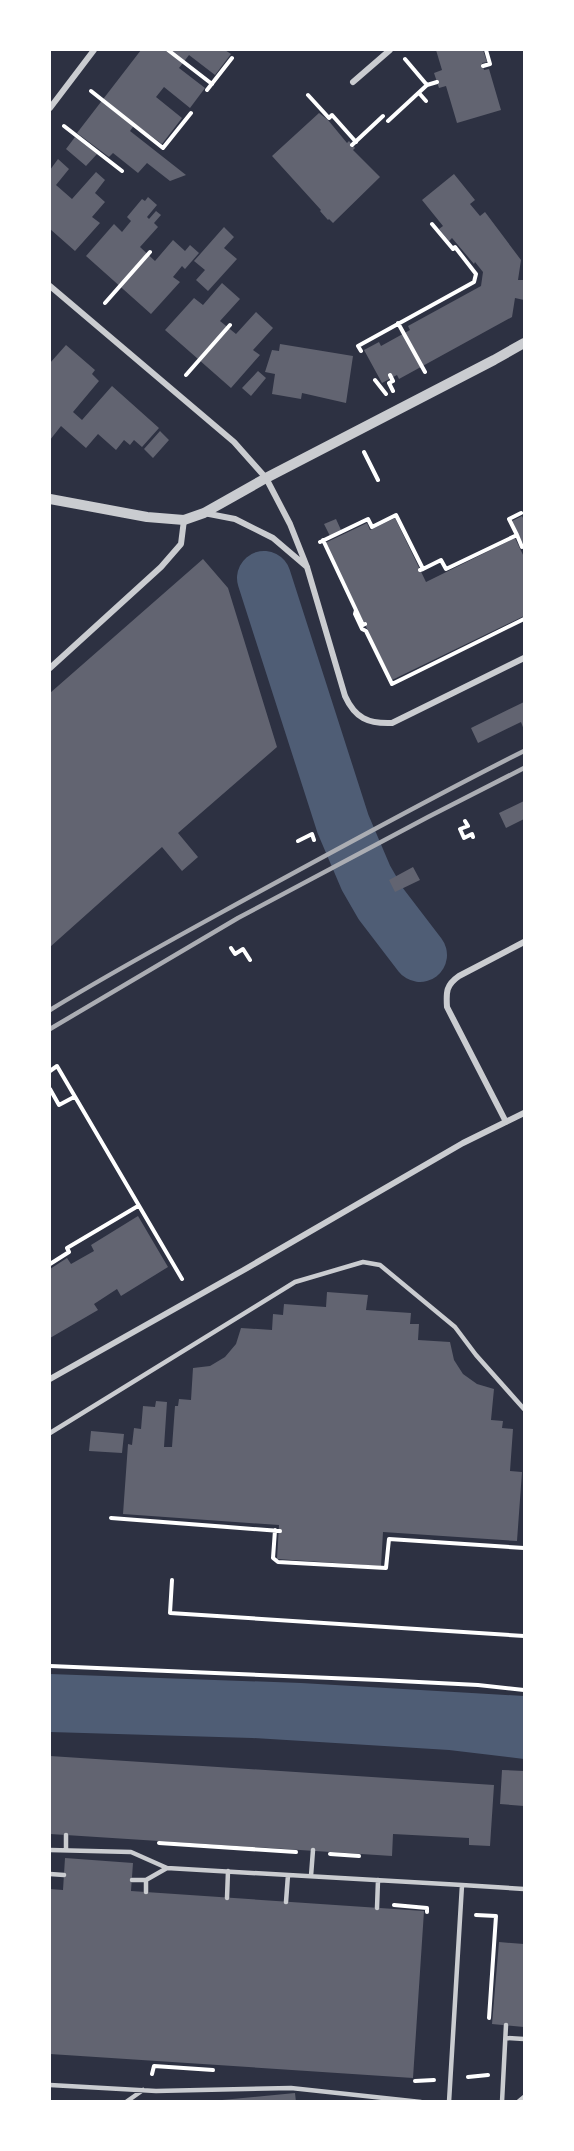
<svg xmlns="http://www.w3.org/2000/svg" width="574" height="2151" viewBox="0 0 574 2151" font-family="'Noto Sans',sans-serif">
  <rect width="100%" height="100%" fill="#2d3142"/>
  <path fill="#4f5d75" d="M50 1674 301 1683 524 1696V1759L449 1750 252 1738 50 1732Z"/>
  <g fill="none" stroke-linecap="round" stroke-linejoin="round">
    <path stroke="#4f5d75" stroke-width="54" d="M264 578 343 824 366 878 381 904 420 955"/>
  </g>
  <path fill="#626471" d="M141 50H225L231 54 215 75 189 55 179 68 205 88 190 108 164 87 156 97 182 118 162 144 135 124 130 131 186 175 170 181 147 163 138 173 113 153 109 157 77 133Z
    M436 50H483L487 62 482 63 483 66 484 70 489 69 501 110 457 123 446 86 439 88 434 73 442 70Z
    M319 113 328 120 347 143 349 141 355 148 353 150 380 177 333 223 329 219 328 220 320 211 321 210 272 156Z
    M75 137 97 154 86 166 66 149Z
    M58 159 69 169 56 185 72 199 96 172 105 180 95 193 105 202 92 217 100 223 75 251 50 229V170Z
    M454 174 475 200 470 204 480 216 485 212 521 260 518 280H524V300L515 298 512 317 399 379 397 375 382 383 364 350 379 342 381 346 410 330 408 326 481 286 483 272 475 262 474 264 452 238 449 241 439 229 443 226 422 200Z
    M148 197 157 205 147 217 149 219 156 211 161 215 154 223 158 227 140 247 155 261 173 240 185 251 190 245 199 253 185 269 182 266 173 277 180 282 151 314 86 256 114 224 122 232 131 221 127 217 142 199 145 201Z
    M224 227 234 237 224 248 237 259 208 291 196 280 205 270 194 261Z
    M222 283 240 299 220 321 236 334 256 312 273 328 253 350 260 355 231 388 165 330 194 298 203 305Z
    M280 344 353 356 346 403 302 393 301 399 272 394 275 374 265 372 272 350 279 351Z
    M66 345 95 370 92 374 99 381 73 412 82 420 112 386 159 428 142 447 134 440 130 445 124 440 116 450 98 434 86 448 61 426 50 440V363Z
    M258 371 266 378 251 396 242 388Z
    M160 431 169 440 153 458 144 449Z
    M522 516 524 520V546L512 521Z
    M395 518 426 582 515 538 524 557V616L392 680 325 543 367 523 370 530Z
    M336 519 341 530 330 536 324 524Z
    M203 559 228 588 277 747 178 833 198 857 182 871 162 847 50 947V693Z
    M524 702V730L521 722 478 743 471 728Z
    M524 801V819L506 828 499 813Z
    M413 867 420 880 395 892 389 880Z
    M138 1216 168 1267 121 1296 117 1289 94 1304 98 1310 50 1338V1269L67 1258 71 1264 94 1251 91 1245Z
    M327 1292 368 1295 366 1310 411 1313 410 1324H419L418 1340 450 1342 454 1360 463 1374 477 1384 494 1389 491 1420 503 1421 502 1428 513 1429 510 1471 522 1472 517 1541 383 1532 381 1566 277 1559 279 1525 123 1514 128 1444 132 1445 134 1428 141 1429 143 1406 155 1407 156 1401 167 1402 164 1447H172L175 1406H178L179 1399 191 1400 193 1368 210 1366 225 1357 236 1344 241 1328 272 1330 273 1314 283 1315 284 1304 326 1307Z
    M91 1431 124 1434 122 1453 89 1451Z
    M50 1756 494 1785 490 1846 469 1845V1838L393 1834 392 1856 50 1834Z
    M502 1770 524 1771V1806L500 1804Z
    M65 1858 133 1863 131 1891 424 1911 413 2078 50 2054V1889L63 1890Z
    M499 1942 524 1944V2027L492 2024Z
    M295 2093 296 2102H223L222 2100Z"/>
  <g fill="none" stroke-linecap="round" stroke-linejoin="round">
    <path stroke="#fff" stroke-width="4" d="M168 50 212 84
      M405 59 427 85
      M483 66 490 64 486 50
      M207 90 232 58
      M91 91 163 148 191 113
      M419 93 426 101
      M308 95 329 118 332 115 356 142
      M388 121 427 85 437 82
      M64 126 122 171
      M352 145 383 116
      M105 303 150 252
      M398 323 425 372
      M361 351 358 346 474 282 476 274 455 247 453 249 432 224
      M186 375 230 325
      M390 375 393 381 389 383 393 391
      M375 380 386 394
      M364 452 378 480
      M517 535 522 547 524 546
      M323 540 356 610 355 614 362 629 366 631 392 684 524 619
      M320 542 368 519 372 527 396 515 423 569 420 570
      M423 569 441 560 446 569 517 535 509 519 521 513
      M356 610 363 625 365 624
      M465 821 468 826 460 829 464 838 472 834 473 837
      M298 841 312 834 314 840
      M231 948 235 954 243 949 250 960
      M50 1071 57 1066 182 1279
      M50 1089 59 1105 74 1097
      M50 1264 69 1252 67 1248 138 1206
      M111 1518 280 1531
      M275 1530 273 1558 278 1562 386 1568 389 1539 524 1548
      M172 1580 170 1613 524 1636
      M50 1666 379 1680 478 1685 524 1690
      M159 1843 296 1852
      M330 1854 359 1856
      M394 1905 427 1908V1912
      M476 1915 496 1916 489 2018
      M152 2074 154 2066 213 2070
      M468 2077 488 2075
      M415 2081 434 2080"/>
    <path stroke="#caccd0" stroke-width="4.5" d="M50 1433 295 1282 363 1262 380 1265 455 1327 476 1355 524 1409
      M50 1850 131 1852 167 1868 462 1885 449 2102
      M66 1850V1835
      M50 1874 64 1875
      M311 1876 313 1850
      M132 1880H146L167 1868
      M462 1885 524 1889
      M146 1892V1880
      M227 1898 228 1871
      M286 1902 288 1875
      M377 1908 378 1880
      M506 2038 524 2039
      M50 2085 156 2091 291 2088 421 2102
      M126 2102 143 2090
      M502 2102 506 2025
      M518 2102 524 2097"/>
    <path stroke="#caccd0" stroke-width="6" d="M353 82 390 50
      M50 108 94 50
      M50 286 234 442 266 478 290 524 307 567 345 696C355 718 368 724 392 723L524 658
      M204 513 235 519 273 538 307 567
      M50 668 161 567 181 544 184 520
      M506 1122 447 1007C446 992 446 985 459 976L524 942
      M50 1379 242 1271 463 1143 524 1113"/>
    <path stroke="#caccd0" stroke-width="10" d="M50 499 147 517 184 520 204 513 266 478 494 360 524 343"/>
    <path stroke="#abadb3" stroke-width="4.5" d="M50 1010C117 969 186 932 255 894 345 845 434 796 524 751
      M50 1029 238 918 428 817 524 768"/>
  </g>
  <rect width="574" height="2151" fill="none" stroke="#ffffff" stroke-width="102"/>
</svg>
